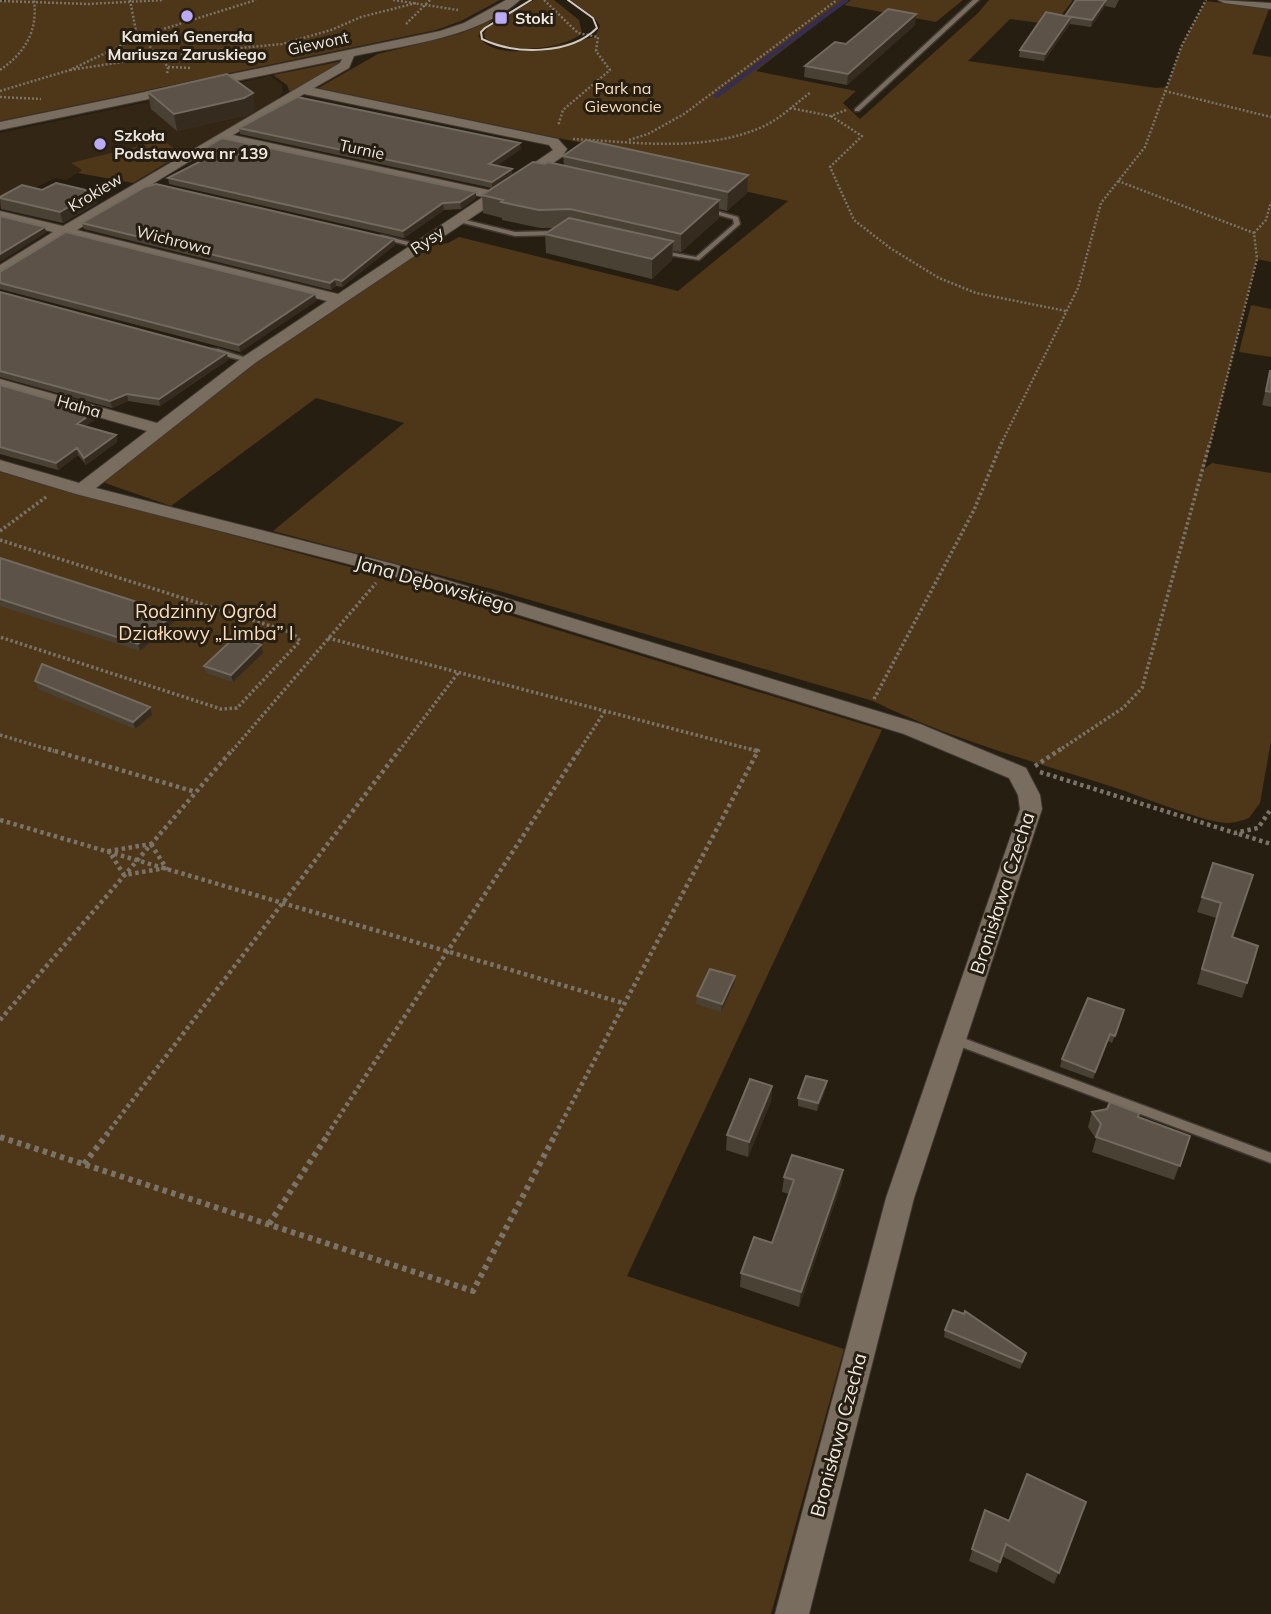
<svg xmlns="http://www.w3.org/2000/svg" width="1271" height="1614" viewBox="0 0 1271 1614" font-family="Mulish,sans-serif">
  <rect width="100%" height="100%" fill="#271e12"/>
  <path fill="#342615" d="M271 76 282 85 283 92 277 99 147 175 83 170 66 180 55 178 0 206V133Z"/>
  <path fill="#4e3618" d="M8 0H500L461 21 436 30 0 121V2Z
    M534 0H554L579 20 582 33C563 50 506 55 485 38L484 33 488 27Z
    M570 0H848L756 71 856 91 843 103 860 119 978 13 989 0H1073L1054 25 1010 19 968 61 1156 88 1167 87 1182 45 1206 1 1269 9 1252 54 1271 57V262L1257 259 1204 469 1212 463 1271 473V741L1260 803 1249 818C1243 820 1235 823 1228 823 1207 823 1148 799 1125 791 1040 763 954 741 873 701L503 592 273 531 404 423 316 398 171 506 105 483 110 475 252 364 432 245 448 243 459 237 678 291 788 201 576 153 587 144 318 88 378 54 459 34 492 20 478 36C499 67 567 42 595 37L600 26 594 17Z
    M851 0H963L936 22 844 5Z
    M343 61 290 93 287 85 273 75Z
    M163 140 181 154 133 183 78 173 82 170 71 163Z
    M1251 305 1271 309V357L1239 352Z
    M0 472 372 573 882 730 627 1276 844 1349 771 1614H0Z"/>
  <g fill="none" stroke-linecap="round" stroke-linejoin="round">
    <path stroke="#362e50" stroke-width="4.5" d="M716 96 846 0"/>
    <g stroke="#413932" stroke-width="3">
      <path id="lane" d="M973 0H979L859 111H855V109Z
        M706 208 738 217 740 224 699 260 656 253V251L658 250 696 257 734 224 733 219 704 211 703 210Z
        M457 218 515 232 557 231 560 233 557 235 515 236 455 221 454 220Z
        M381 235 421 245 422 246 419 248 379 238V236Z
        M212 349H218L253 360 249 362 212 353Z
        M955 1035 1271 1153V1163L951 1043 949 1040 951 1037Z"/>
    </g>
    <g stroke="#413932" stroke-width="2">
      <path id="street" d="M506 0H520C479 37 407 45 354 56L349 68 314 88 558 139 567 149 562 157 255 363 96 488 394 564 920 724 1026 768 1040 795 1042 809 914 1198 809 1614H775L886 1198 1020 809 1018 795 1009 778 904 734 380 572 76 494 0 471V460L79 483 147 431 0 389V379L157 423 243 357 327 301 67 236 0 277V265L53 232 0 219V211L63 226 340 63 342 59 0 130V122L440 31 464 23ZM304 94 549 145 553 150 493 191 233 135ZM223 141 483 197 338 294 77 230Z
        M1218 0 1271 3V9L1224 3Z"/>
    </g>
    <path stroke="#7a7368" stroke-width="2.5" stroke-dasharray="2 2" stroke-linecap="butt" d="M130 0 136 31 168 67 167 75
      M393 0 458 10
      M544 0 578 33 598 37 596 51 610 70 563 110 558 126
      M0 1 88 4 164 0
      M406 24 430 0
      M168 67 191 68
      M0 70C25 53 38 31 34 0
      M70 70 168 55 282 44 331 30 361 17 416 3
      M0 91 70 70 141 36 256 0
      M1165 91 1271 117
      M0 97 41 99
      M790 108 831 116 846 110
      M831 116 862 136 830 167 854 220 890 248 939 278 976 293 1066 311
      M573 139C635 142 703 153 762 127 780 119 795 104 811 92
      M629 140 648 134 684 114 837 0
      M1118 181 1254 233 1257 259 1210 444
      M1254 233 1266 220 1271 202
      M1001 444 1078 288 1101 203 1145 147 1182 45 1206 0"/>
    <path stroke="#7a7368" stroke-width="3.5" stroke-dasharray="2.5 2.5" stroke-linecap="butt" d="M0 531 46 497
      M0 540 293 633 300 641 237 708 221 709 0 637
      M328 638 757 751
      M874 699 974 510 1002 442
      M0 735 54 751
      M232 751 376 583
      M399 751 458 673
      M579 751 605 711
      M1058 751 1123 708 1142 688 1210 442"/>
    <path stroke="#7a7368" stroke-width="4.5" stroke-dasharray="3.5 3.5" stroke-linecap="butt" d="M48 749 196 792
      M1035 766 1061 749
      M1040 772 1235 833 1258 828 1271 809
      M0 820 623 1003
      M1239 834 1271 844
      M151 844 166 868 124 875 109 851Z
      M0 1020 233 749
      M106 1135 400 749
      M327 1135 580 749
      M555 1135 758 751 751 749"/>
    <path stroke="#7a7368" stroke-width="6" stroke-dasharray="4.5 4.5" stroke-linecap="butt" d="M0 1137 473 1291 556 1133
      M84 1164 108 1133
      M269 1224 329 1133"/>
    <use href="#lane" fill="#796d5f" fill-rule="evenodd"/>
    <use href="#street" fill="#796d5f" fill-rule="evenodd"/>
    <path stroke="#d0c9c1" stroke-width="2" d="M531 0 485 28 481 32 482 39C515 55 570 55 597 28L593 18 568 0"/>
  </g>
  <path fill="#4a4135" d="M1076 0H1119L1115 8 1105 6 1091 27 1070 24 1044 61 1019 57 1020 50 1065 16Z
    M915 25 847 85 804 77 805 66 846 44Z
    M148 92 255 110 246 115 177 131 151 109Z
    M239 128 521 149 496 166 492 188 240 134Z
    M197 153 476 198 461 209 444 210 404 238 169 184 168 178 203 161 198 159Z
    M563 156 747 193 727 211 719 209V218L681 252 673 251 672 260 652 279 546 253 545 234 555 228H540L502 220V218L483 213 482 195 545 164 564 165Z
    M42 190 97 203 63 223 1 209 0 197Z
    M82 223 394 239 395 245 342 287 336 286 331 290 84 229Z
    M0 272 315 294 316 301 240 352 0 289Z
    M0 292 228 360 160 406 128 401 112 408 0 377Z
    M1270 371H1271V407L1262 405Z
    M0 385 96 419 85 426 116 435 117 442 86 465 78 455 58 470 0 454Z
    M0 558 175 621 140 651 0 606Z
    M263 653 233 682 206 673 204 666Z
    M35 681 152 715 135 729 38 689Z
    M1213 863 1232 937 1247 983 1242 998 1197 984 1216 918 1197 912Z
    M734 984 721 1012 696 1004 697 996Z
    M1122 1017 1112 1043 1108 1041 1093 1079 1060 1067 1062 1059Z
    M827 1081 826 1088 817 1111 798 1106V1098Z
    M772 1086 771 1101 748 1157 726 1150 727 1135Z
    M1092 1112 1138 1117 1190 1136 1174 1180 1092 1152 1096 1139 1088 1127Z
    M843 1170 841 1185 799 1307 740 1287 741 1273 772 1243 789 1194 782 1192 784 1177Z
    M945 1330 1026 1353 1024 1360 1020 1369 944 1337Z
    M1086 1502 1054 1584 1002 1556 997 1573 969 1561 985 1510 1009 1521Z"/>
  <path fill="#352b1f" d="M1106 0 1105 6 1091 27 1092 20Z
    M916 14 915 25 847 85 848 74Z
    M1071 17 1070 24 1044 61 1045 54Z
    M253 93 255 110 246 115 177 131 174 114Z
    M520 143 521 149 490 170 489 164Z
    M512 169V175L492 188V182Z
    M748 175 747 193 727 211 728 192Z
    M94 192 97 203 63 223 60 212Z
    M476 192V198L461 209 460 202Z
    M719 200V218L681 252V234Z
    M443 203 444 210 404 238 403 231Z
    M45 227 46 233 0 262V254Z
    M394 239 395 245 342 287V281Z
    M673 241 672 260 652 279V259Z
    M335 279 336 286 331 290 330 283Z
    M315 294 316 301 240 352 239 345Z
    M227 353 228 360 160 406 159 399Z
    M127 394 128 401 112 408 110 401Z
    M94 412 96 419 78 431 77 424Z
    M116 435 117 442 86 465 84 458Z
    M77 448 78 455 58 470 56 463Z
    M174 614 175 621 140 651 138 644Z
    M261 645 263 653 233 682 231 675Z
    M150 707 152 715 135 729 133 722Z
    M735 976 734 984 721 1012 722 1004Z
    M827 1081 826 1088 817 1111 818 1103Z
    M772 1086 771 1101 748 1157 749 1142Z
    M843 1170 841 1185 799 1307 801 1292Z"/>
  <path fill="#5c5247" stroke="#726a5f" stroke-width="2" d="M1076 0H1106L1092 20 1066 16 1071 17 1045 54 1020 50 1046 12 1065 16Z
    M888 9 916 14 848 74 805 66 835 42 846 44Z
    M227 74 253 93 244 98 174 114 148 92Z
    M297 97 520 143 489 164 512 169 492 182 239 128Z
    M222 138 476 192 460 202 443 203 403 231 168 178 211 156 197 153Z
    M586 140 748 175 728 192 563 156Z
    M533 162 545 164 548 162 719 200 681 234 570 209 539 210 501 202 503 200 482 195Z
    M56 183 94 192 60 212 0 198V197L22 185 42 190Z
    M156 184 394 239 342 281 335 279 330 283 82 223 145 187Z
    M0 216 45 227 0 254Z
    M569 218 673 241 652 259 545 234Z
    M66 232 315 294 239 345 0 283V272Z
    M0 292 227 353 159 399 127 394 110 401 0 371Z
    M1270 371H1271V392L1266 391Z
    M0 385 94 412 77 424 116 435 84 458 77 448 56 463 0 447Z
    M0 558 174 614 138 644 0 599Z
    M236 636 261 645 231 675 204 666Z
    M42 664 150 707 133 722 35 681Z
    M1213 863 1253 875 1232 937 1258 946 1247 983 1202 969 1221 903 1202 897Z
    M710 969 735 976 722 1004 697 996Z
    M1088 998 1124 1010 1115 1036 1110 1034 1095 1072 1062 1059Z
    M806 1076 827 1081 818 1103 798 1098Z
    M750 1079 772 1086 749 1142 727 1135Z
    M1110 1102 1139 1113 1138 1117 1190 1136 1180 1166 1096 1137 1101 1124 1092 1112 1107 1109Z
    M792 1155 843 1170 801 1292 741 1273 754 1237 772 1243 794 1180 784 1177Z
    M953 1310 964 1314 965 1311 1026 1353 1022 1362 945 1330Z
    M1027 1474 1086 1502 1059 1573 1006 1544 1000 1562 972 1549 985 1510 1009 1521Z"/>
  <g fill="#bbaaf6" stroke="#271e12" stroke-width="2.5">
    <circle cx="187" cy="16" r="7"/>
    <rect x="494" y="11" width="14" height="14" rx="3.5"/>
    <circle cx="100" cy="144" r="7"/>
  </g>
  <g text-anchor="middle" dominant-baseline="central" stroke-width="6" stroke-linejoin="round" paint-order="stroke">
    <g font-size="16" font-weight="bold" fill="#ede7df" stroke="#271e12" text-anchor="start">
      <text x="515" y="18">Stoki</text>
      <text x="187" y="36" text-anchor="middle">Kamień Generała<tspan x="187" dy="18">Mariusza Zaruskiego</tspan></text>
      <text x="114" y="135">Szkoła<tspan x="114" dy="18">Podstawowa nr 139</tspan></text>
    </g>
    <g font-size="16" fill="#ede7df" stroke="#271e12">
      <text transform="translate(318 43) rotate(-12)">Giewont</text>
      <text transform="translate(362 149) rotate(12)">Turnie</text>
      <text transform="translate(95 192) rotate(-31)">Krokiew</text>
      <text transform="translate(174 240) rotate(14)">Wichrowa</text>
      <text transform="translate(427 240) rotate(-34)">Rysy</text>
      <text transform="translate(79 406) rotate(16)">Halna</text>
    </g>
    <g font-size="16" fill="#f9dcbb" stroke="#271e12">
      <text x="623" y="88">Park na<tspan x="623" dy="18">Giewoncie</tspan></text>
    </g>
    <g font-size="19" fill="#ede7df" stroke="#271e12">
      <text transform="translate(435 584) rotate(16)">Jana Dębowskiego</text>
      <text transform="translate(1002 893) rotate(-72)">Bronisława Czecha</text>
      <text transform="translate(838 1435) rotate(-75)">Bronisława Czecha</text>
    </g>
    <g font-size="19" fill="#f9dcbb" stroke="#271e12">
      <text x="206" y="611">Rodzinny Ogród<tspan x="206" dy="22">Działkowy „Limba” I</tspan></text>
    </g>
  </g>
</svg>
